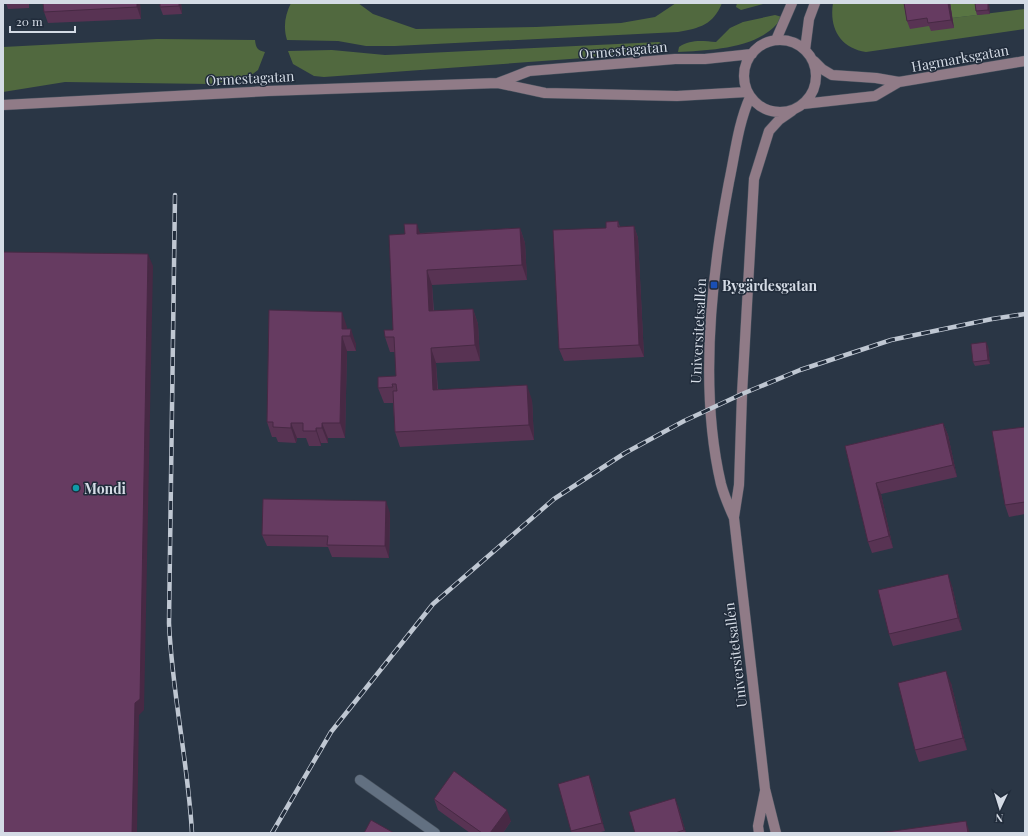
<svg xmlns="http://www.w3.org/2000/svg" width="1028" height="836" viewBox="0 0 1028 836" font-family="'Playfair Display',serif">
  <rect width="100%" height="100%" fill="#2a3645"/>
  <path fill="#51693f" d="M291 3H358L373 14 416 29 536 27 621 23 655 17 676 3H722C713 25 700 28 678 32L395 46H366L338 41 287 40C283 27 285 15 291 3Z
    M737 3H767L741 10 736 7Z
    M833 3H906L930 26 953 28 952 18 1025 9V29L866 52C840 48 829 28 833 3Z
    M775 15 782 17C763 49 711 50 678 52L679 47C691 39 702 41 716 42L730 28 743 22Z
    M157 39 255 40C256 48 257 50 265 52L258 70 250 76 236 80 210 84 65 82 3 92V47Z
    M659 42 665 45 666 52 324 77 314 76 293 64 288 51 332 50 385 55Z"/>
  <path fill="#597543" d="M950 3H976L977 15 952 18Z"/>
  <g fill="none" stroke-linecap="round" stroke-linejoin="round">
    <g stroke="#49535f" stroke-width="11">
      <path id="street" d="M360 780 435 833"/>
    </g>
    <g stroke="#49535f" stroke-width="11">
      <path id="secondary" d="M744 76a36 36 0 1 1 72 0a36 36 0 1 1-72 0Z
        M776 40 792 3
        M805 50 809 19 815 3
        M814 61 822 69 832 75 876 78 899 82
        M498 83 529 71 675 59H705L752 54
        M750 97C738 124 735 154 729 182 711 277 699 390 721 484 724 495 729 507 734 518L765 789 776 833
        M803 104 875 96 899 82 1025 61
        M3 105 268 91 498 83 545 93 677 96 747 92
        M734 517 739 485 742 394 754 179 769 131 779 120 792 111
        M759 833 758 826 765 791"/>
    </g>
    <use href="#street" stroke="#627081" stroke-width="10"/>
    <use href="#secondary" stroke="#907b87" stroke-width="10"/>
    <g stroke="#bfc7d2" stroke-width="4.5">
      <path id="rail" d="M175 195 169 623C172 693 188 762 192 833
        M272 833 331 732 433 604 554 499 625 453 684 421 742 394 800 370 891 340 992 319 1025 314"/>
    </g>
    <use href="#rail" stroke="#212c3b" stroke-width="3" stroke-dasharray="9" stroke-linecap="butt"/>
  </g>
  <path fill="#583353" d="M6 3H29V8L8 9Z
    M140 3 141 19 48 23 44 12Z
    M181 3 182 14 163 15 160 7Z
    M904 3H950L954 28 931 31 929 26 910 29 907 21Z
    M989 4 990 14 977 15 976 11Z
    M618 221 620 227 634 226 638 238 644 357 564 361 559 349 606 228Z
    M520 228 525 243 527 280 432 285 434 311 473 309 478 324 480 361 436 363 438 389 532 400 534 440 400 447 395 432 393 403H384L378 388 396 376 395 352H390L385 337 393 330 420 233Z
    M347 327V329L356 344V351H347L345 438H328V443H321V446H309L306 438H297L296 443 278 442 276 437H272L267 422Z
    M988 346 990 364 975 366 973 362Z
    M943 423 948 435 957 477 881 494 893 548 872 553 868 542 845 446Z
    M1025 427V514L1009 517 1005 505Z
    M390 513 389 558 332 557 328 547 267 546 262 535Z
    M952 586 962 630 893 646 889 634Z
    M951 683 967 750 919 762 915 750Z
    M592 783 605 831 597 833H572L571 831Z
    M434 799 511 821 503 833H470L438 810Z
    M678 806 686 833H635Z"/>
  <path fill="#472944" d="M137 3H140L141 19 137 7Z
    M179 3H181L182 14 179 6Z
    M948 3H950L954 28 951 20Z
    M988 3 989 4 990 14 988 10Z
    M417 224 422 239 417 234Z
    M634 226 638 238 644 357 639 345Z
    M520 228 525 243 527 280 522 265Z
    M148 254 153 266 144 710 139 715 137 833H132L135 703Z
    M427 270 432 285 434 326 429 311Z
    M473 309 478 324 480 361 475 345Z
    M342 312 347 327V336L342 329Z
    M351 329 356 344V351L350 336Z
    M342 336 347 351 345 438 340 423Z
    M986 342 988 346 990 364 988 360Z
    M431 348 436 363 438 405 433 390Z
    M527 385 532 400 534 440 529 425Z
    M291 423 297 438 296 443 291 428Z
    M322 423 328 438V443L322 428Z
    M943 423 948 435 957 477 953 465Z
    M316 428 321 443V446L316 431Z
    M876 483 881 494 893 548 889 536Z
    M386 501 390 513 389 558 385 546Z
    M948 574 952 586 962 630 958 618Z
    M946 671 951 683 967 750 963 738Z
    M589 775 592 783 605 831 602 823Z
    M675 798 678 806 686 833 684 830Z
    M507 810 511 821 503 833H490Z
    M966 821 970 833H968Z"/>
  <path fill="#663b61" stroke="#472944" d="M43 3H137V7L44 12Z
    M160 3H179V6L160 7Z
    M904 3H948L951 20 928 23 927 18 907 21Z
    M975 3H988V10L976 11Z
    M618 221V227L634 226 639 345 559 349 553 230 606 228V222Z
    M404 224H417V234L520 228 522 265 427 270 429 311 473 309 475 345 431 348 433 390 527 385 529 425 395 432 393 391H397L396 384H392L393 387 378 388V377L396 376 394 337H385L384 330H393L389 235 405 234Z
    M3 252 148 254 140 699 135 703 132 833H3Z
    M269 310 342 312V329H351L350 336H342L340 423H322V428H316V431H303V423H291V428L273 427V422H267Z
    M986 342 988 360 973 362 971 344Z
    M943 423 953 465 876 483 889 536 868 542 845 446Z
    M1025 427V502L1005 505 992 431Z
    M263 499 386 501 385 546 327 545 328 536 262 535Z
    M948 574 958 618 889 634 878 590Z
    M946 671 963 738 915 750 898 683Z
    M454 771 507 810 490 833H482L434 799Z
    M589 775 602 823 571 831 558 784Z
    M675 798 684 830 675 833H635L629 812Z
    M371 820 394 833H364Z
    M966 821 968 833H879Z"/>
  <rect fill="#1a4fb4" stroke="#212c3b" stroke-width="1.5" x="710" y="281" width="8" height="8" rx="2"/>
  <circle fill="#0f9aa8" stroke="#212c3b" stroke-width="1.5" cx="76" cy="488" r="4"/>
  <g text-anchor="middle" dominant-baseline="central" stroke-width="3" stroke-linejoin="round" paint-order="stroke">
    <g font-size="14" fill="#d4dbe5" stroke="#212c3b">
      <text transform="translate(623 50) rotate(-5)">Ormestagatan</text>
      <text transform="translate(960 58) rotate(-10)">Hagmarksgatan</text>
      <text transform="translate(250 78) rotate(-3)">Ormestagatan</text>
      <text transform="translate(698 331) rotate(-87)">Universitetsallén</text>
      <text transform="translate(735 655) rotate(-97)">Universitetsallén</text>
    </g>
    <g font-size="14" font-weight="bold" fill="#d4dbe5" stroke="#212c3b" text-anchor="start">
      <text x="722" y="285">Bygärdesgatan</text>
      <text x="84" y="488">Mondi</text>
    </g>
  </g>
  <rect width="1028" height="836" fill="none" stroke="#d4dbe5" stroke-width="8"/>
  <g transform="translate(1000 808) rotate(184)" stroke="#212c3b" stroke-width="3" paint-order="stroke">
  <path d="M0-3L7 15L0 10L-7 15Z" fill="#d4dbe5"/>
  <text y="-6" font-size="11" font-weight="bold" text-anchor="middle" fill="#d4dbe5">N</text>
  </g>
  <path d="M10 26v6h65v-6" fill="none" stroke="#d4dbe5" stroke-width="2"/>
  <text x="16" y="26" font-size="12" fill="#d4dbe5" stroke="#212c3b" stroke-width="3" paint-order="stroke">20 m</text>
</svg>
